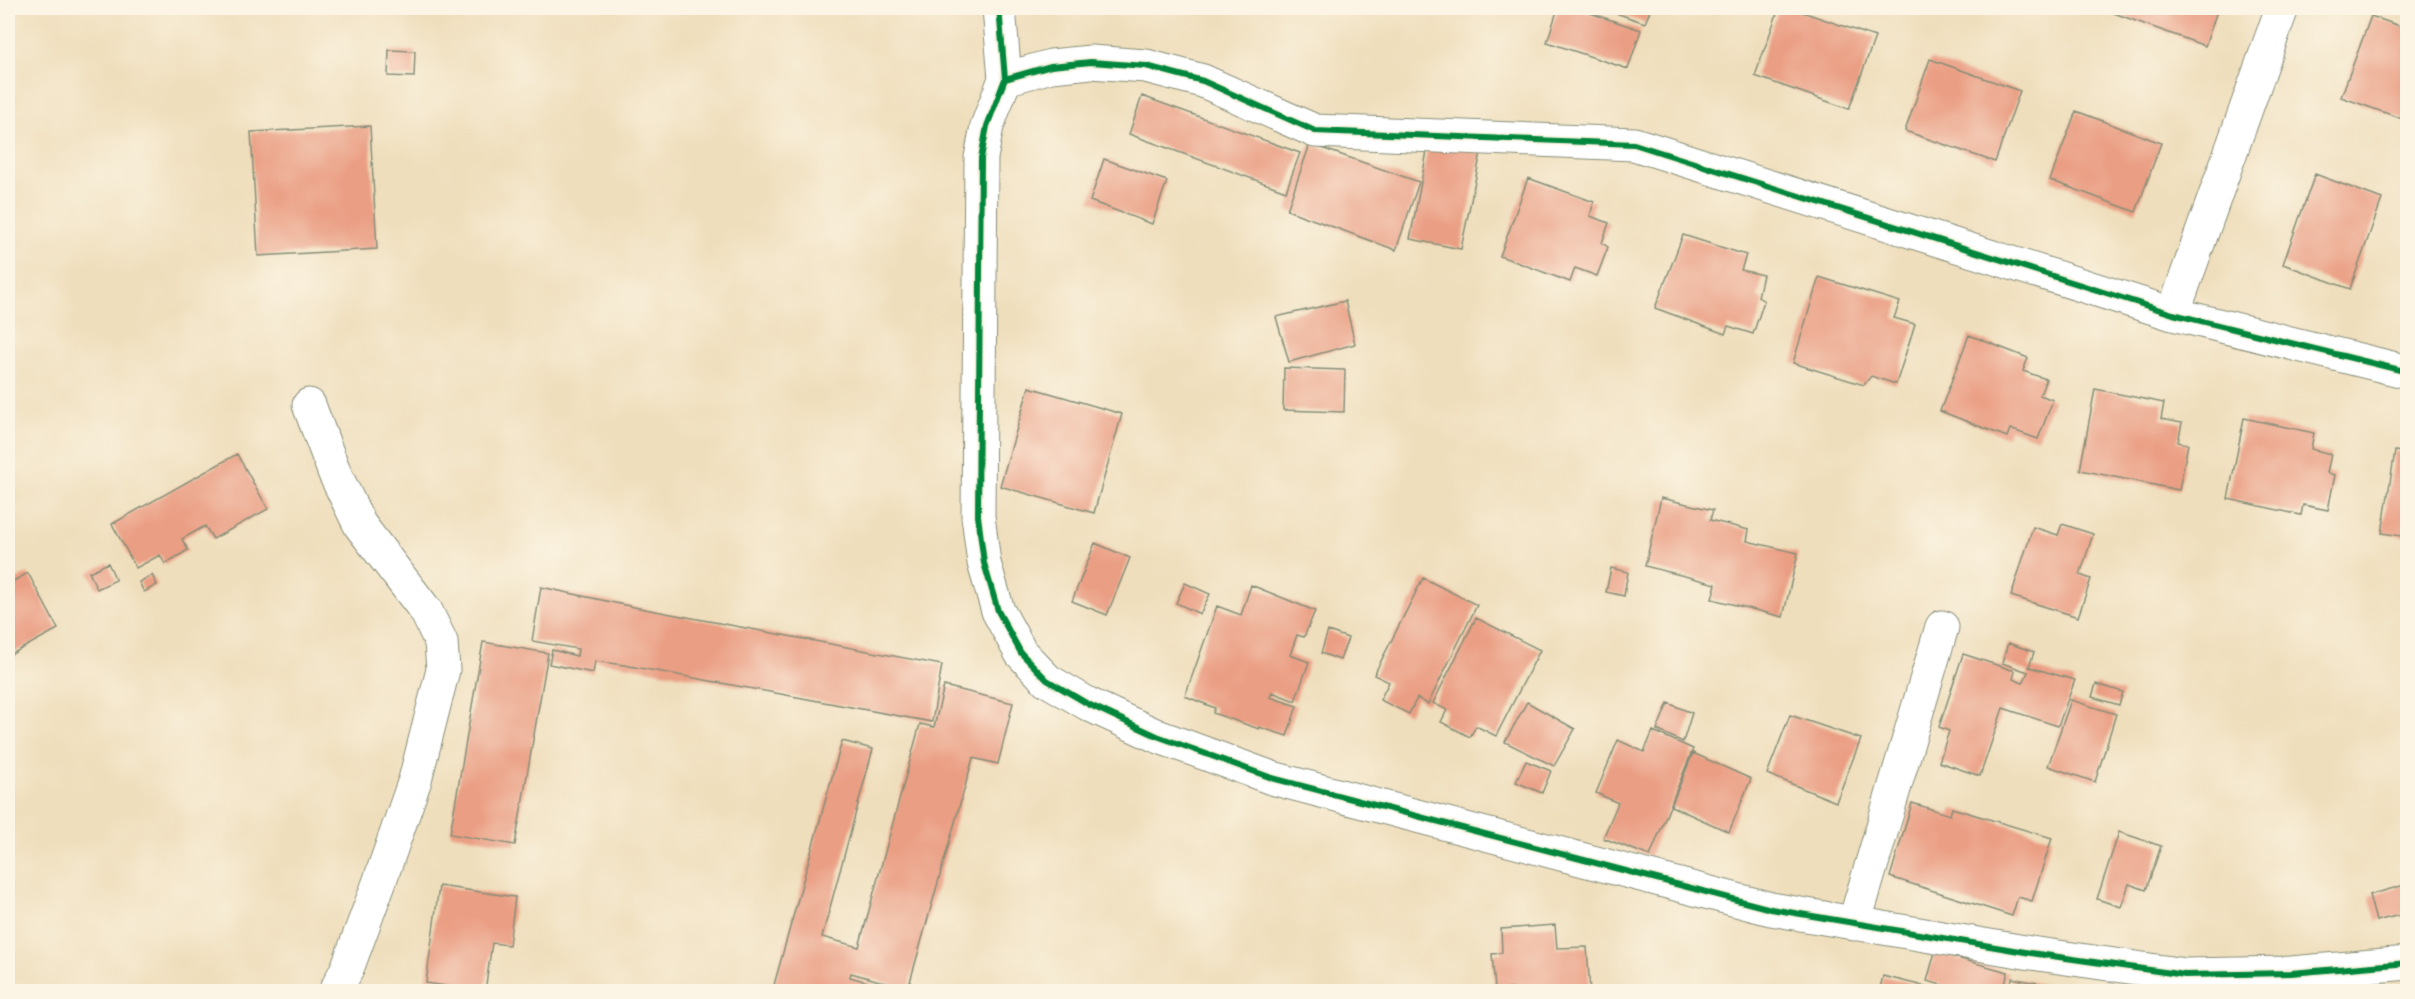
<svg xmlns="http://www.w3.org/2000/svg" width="2415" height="999" viewBox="0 0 2415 999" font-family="'IM FELL Double Pica',serif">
  <rect width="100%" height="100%" fill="#fcf5e5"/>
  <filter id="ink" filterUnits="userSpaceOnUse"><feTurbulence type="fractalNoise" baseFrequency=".0167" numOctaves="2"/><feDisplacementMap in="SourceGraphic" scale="12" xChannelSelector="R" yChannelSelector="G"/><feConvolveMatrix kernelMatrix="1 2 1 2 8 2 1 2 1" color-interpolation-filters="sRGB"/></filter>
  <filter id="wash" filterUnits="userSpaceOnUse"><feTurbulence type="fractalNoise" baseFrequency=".008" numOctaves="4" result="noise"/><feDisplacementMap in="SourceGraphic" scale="24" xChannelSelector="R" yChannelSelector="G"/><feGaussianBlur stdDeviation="1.35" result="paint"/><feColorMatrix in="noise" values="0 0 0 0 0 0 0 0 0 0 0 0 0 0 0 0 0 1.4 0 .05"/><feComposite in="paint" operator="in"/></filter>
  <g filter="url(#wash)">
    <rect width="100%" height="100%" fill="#efdebc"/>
    <g id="blocks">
      <path fill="#ea9e83" d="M1558 8H1575L1641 30 1628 69 1547 42Z
        M1584 8H1651L1645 23 1604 9 1602 14Z
        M1779 8H1791L1875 37 1849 109 1755 76Z
        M2100 8H2218L2205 46Z
        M2371 16 2408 29V121L2341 97Z
        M389 50 415 51 414 77 388 76Z
        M1930 59 2020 91 1995 162 1905 131Z
        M1142 96 1300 153 1286 191 1129 134Z
        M2076 111 2161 143 2136 212 2050 180Z
        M370 126 377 249 258 256 251 132Z
        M1429 141 1481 152 1461 249 1410 239Z
        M1310 144 1419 182 1396 250 1287 210Z
        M1104 159 1167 181 1152 224 1090 201Z
        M2315 174 2382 199 2350 289 2283 264Z
        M1528 178 1594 202 1590 216 1609 223 1602 243 1608 247 1597 276 1575 268 1570 282 1500 256Z
        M1683 235 1746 255 1741 270 1763 275 1758 297 1764 301 1753 334 1728 326 1725 334 1655 308Z
        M1819 277 1900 302 1894 318 1915 324 1896 384 1871 376 1864 385 1793 363Z
        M1345 301 1355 344 1289 362 1276 317Z
        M1969 335 2028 358 2023 371 2046 379 2040 395 2053 400 2038 439 2010 429 2007 437 1940 411Z
        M1284 368 1345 370 1344 412 1283 410Z
        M1029 387 1122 414 1094 513 1000 486Z
        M2095 389 2164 403 2161 419 2182 423 2178 442 2188 444 2179 490 2080 470Z
        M2244 418 2314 433 2311 449 2331 454 2327 473 2335 475 2328 510 2303 505 2301 515 2228 499Z
        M2395 451 2408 453V537L2382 533Z
        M237 454 268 509 213 539 205 526 182 539 188 550 165 564 160 555 136 568 112 524Z
        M1661 498 1713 510 1710 520 1749 530 1747 541 1798 553 1783 617 1712 599 1716 584 1645 566Z
        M2062 524 2093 534 2080 575 2091 579 2078 617 2011 596 2033 527 2058 535Z
        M1095 543 1130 558 1107 615 1072 601Z
        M108 563 116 580 97 589 89 572Z
        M1611 568 1628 572 1624 596 1606 592Z
        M28 573 58 629 8 656V584Z
        M152 575 157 585 144 592 139 582Z
        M1423 578 1477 605 1428 704 1417 698 1409 714 1380 700 1389 682 1374 675Z
        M1185 583 1210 594 1200 614 1176 603Z
        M1251 585 1315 611 1304 637 1297 635 1290 655 1309 662 1295 701 1272 692 1270 697 1297 706 1287 736 1259 727V729L1213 713 1215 708 1185 696 1217 606 1241 615Z
        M541 587 634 607 942 665 932 722 624 665 595 661 593 673 549 664 552 650 577 656 578 649 532 641Z
        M1476 618 1540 650 1496 736 1476 726 1470 737 1441 722 1447 710 1433 703Z
        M1328 631 1348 638 1340 660 1321 653Z
        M483 642 548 653 515 845 450 834Z
        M2008 643 2034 652 2029 667 2075 680 2058 726 2003 708 1980 776 1939 762 1949 731 1939 727 1963 654 2015 671 2013 679 2023 683 2028 672 2002 663Z
        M2096 684 2123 692 2119 705 2092 697Z
        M944 686 1013 703 998 764 973 758 908 989 851 973 850 977 902 992H772L842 741 873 749 822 937 859 947 920 724 934 727Z
        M2071 700 2116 714 2095 782 2048 766Z
        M1527 702 1575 729 1554 766 1505 742Z
        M1668 703 1692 713 1683 742 1657 730Z
        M1790 715 1861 739 1836 802 1767 774Z
        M1653 731 1693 749 1650 856 1603 838 1618 803 1596 793 1618 740 1644 752Z
        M1693 753 1751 779 1729 832 1671 806Z
        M1526 761 1551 771 1542 793 1516 782Z
        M1912 803 1950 815 1952 808 2052 838 2032 901 2018 897 2012 916 1890 877Z
        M2119 832 2161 846 2146 890 2129 884 2121 907 2097 899Z
        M2408 884V913L2376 921 2369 895Z
        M439 886 515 897 509 945 492 943 485 992 426 983Z
        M1555 925 1557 948 1587 947 1590 992H1513V989L1495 990 1492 954 1502 953 1501 929Z
        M1935 952 2008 972 2003 992H1966L1927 981Z
        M1883 976 1944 991V992H1879Z
        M2012 978 2072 990 2071 992H2009Z"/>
    </g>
  </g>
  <g filter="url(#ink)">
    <use href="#blocks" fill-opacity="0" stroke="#878e78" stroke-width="1.5"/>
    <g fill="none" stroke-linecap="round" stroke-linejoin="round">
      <g stroke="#878e78" stroke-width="35">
        <path id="street" d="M999 8 1005 79 987 126 981 158 978 516 984 563 998 611 1021 653 1047 680 1088 704 1157 736 1272 778 1771 909 2031 953 2185 975 2291 973 2408 963
          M1005 79 1051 66 1091 62 1146 66 1203 81 1315 131 1634 144 2173 314 2408 372
          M2173 314 2282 8
          M309 405 335 474 360 525 426 611 441 642 443 670 415 780 379 883 347 969 335 992
          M1854 924 1942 627"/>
      </g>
      <use href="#street" stroke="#fff" stroke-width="33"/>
      <g stroke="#fcf5e5" stroke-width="10">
        <path id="cycleway" d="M999 8 1005 79 987 126 981 158 978 516 984 563 998 611 1021 653 1047 680 1088 704 1157 736 1272 778 1771 909 2031 953 2185 975 2291 973 2408 963
          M1005 79 1051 66 1091 62 1146 66 1203 81 1315 131 1634 144 2173 314 2408 372"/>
      </g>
      <use href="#cycleway" stroke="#00873e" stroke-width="6"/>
    </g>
  </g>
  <rect width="2415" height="999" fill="none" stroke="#fcf5e5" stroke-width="30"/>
</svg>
